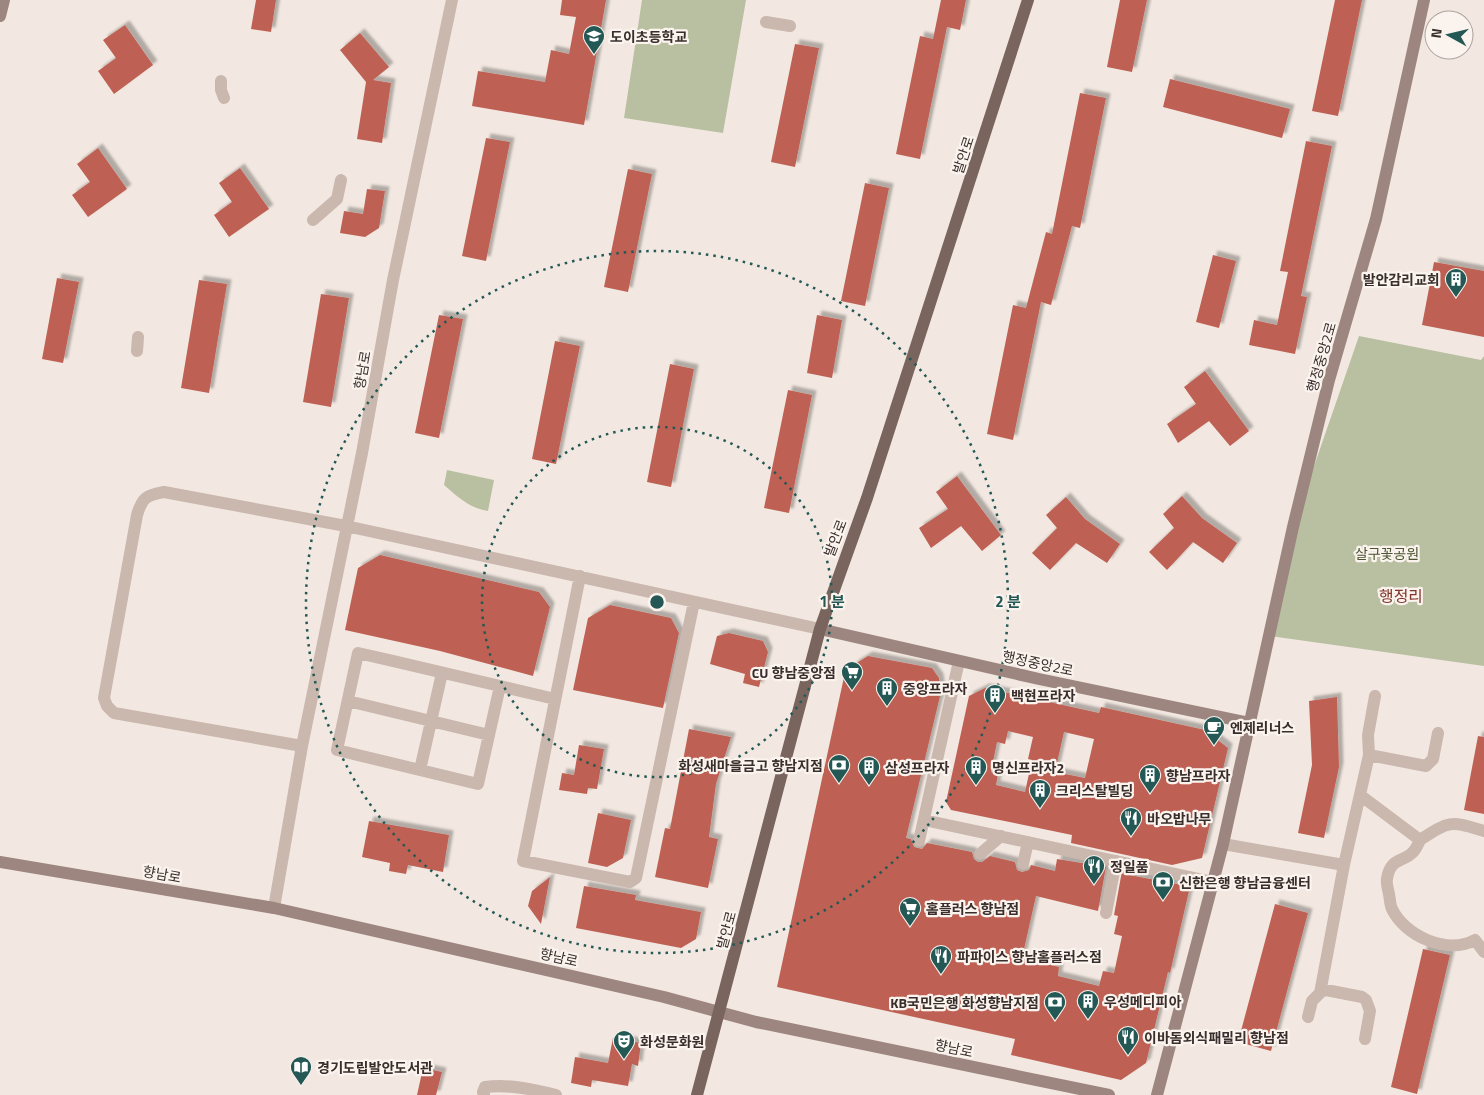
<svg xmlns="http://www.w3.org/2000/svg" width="1484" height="1095" viewBox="0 0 1484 1095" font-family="'Titillium Web','Noto Sans KR',sans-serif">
  <defs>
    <filter id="shadow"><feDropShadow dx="4.5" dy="-4.5" stdDeviation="1" flood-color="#0004"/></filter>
  </defs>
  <rect width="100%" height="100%" fill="#f2e8e1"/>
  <path fill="#b9c0a2" d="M642 0H746L723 133 624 118Z
    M1359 336 1481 360 1484 356V666L1270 636 1293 527Z
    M447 470 494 480 488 511C469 508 458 497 444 485Z"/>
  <path fill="#be6153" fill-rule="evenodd" filter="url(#shadow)" d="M256 0H276L271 32 251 29Z
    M562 0H606L584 125 472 106 478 71 545 82 551 50 569 54 576 17 560 15Z
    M941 0H966L960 30 947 27 920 159 896 154 920 36 933 39Z
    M1120 0H1147L1132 72 1107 67Z
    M1335 0H1362L1338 116 1312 111Z
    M125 25 153 65 114 94 98 71 116 58 103 40Z
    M360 33 389 67 373 80 391 83 382 143 357 139 366 82 340 50Z
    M795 44 819 48 795 167 771 162Z
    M1170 79 1290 109 1282 138 1163 107Z
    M1080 93 1106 98 1080 228 1072 226 1051 305 1041 302 1013 440 987 434 1013 305 1026 308 1046 232 1052 234Z
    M486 138 510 142 486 261 462 256Z
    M1306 141 1332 146 1301 296 1307 297 1295 354 1249 345 1254 320 1277 325 1288 272 1280 271Z
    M98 148 127 189 88 217 72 195 90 182 77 164Z
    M240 168 269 209 229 237 214 215 232 202 219 183Z
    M628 169 652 174 628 292 604 287Z
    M865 183 889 188 865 306 841 301Z
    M367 189 385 191 379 228 365 237 340 233 344 211 363 214Z
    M1213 255 1236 261 1219 328 1196 322Z
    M1434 262 1484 271V337L1422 325Z
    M57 278 79 282 63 363 42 359Z
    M199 280 227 284 209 393 181 388Z
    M321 294 349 298 331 407 303 402Z
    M439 315 463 319 439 438 415 433Z
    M817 315 842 320 832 378 807 373Z
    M555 341 580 346 556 464 532 459Z
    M670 364 694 369 671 487 647 482Z
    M1205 371 1249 431 1230 446 1209 421 1178 443 1167 424 1196 404 1184 387Z
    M788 390 812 395 789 513 764 508Z
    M957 476 1001 535 982 551 961 526 931 548 919 528 948 509 936 492Z
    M1182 496 1202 518 1237 543 1223 563 1193 542 1167 570 1149 552 1174 528 1163 514Z
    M1066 497 1085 519 1120 544 1107 563 1076 543 1050 570 1032 553 1057 528 1046 515Z
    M380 555 539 592 550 607 533 676 440 651 345 630 358 568Z
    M610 605 671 618 679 633 663 708 573 690 588 618Z
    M729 633 763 641 768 652 759 687 743 683 745 674 710 664 717 636Z
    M868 656 932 668 939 678 941 692 906 838 911 839 914 847 922 849 927 843 972 852 974 859 978 862H982L990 856 1015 862 1017 870 1022 872 1029 870 1031 865 1055 871 1057 859 1106 867 1098 911 1036 896 1022 958 1059 967 1058 976 1099 986 1103 971 1114 973 1122 936 1114 934 1118 916 1114 915 1122 871 1134 873 1129 875 1182 885 1189 891 1170 973 1168 972 1146 1063 1121 1080 1011 1055 1015 1039 777 987 844 677 855 664Z
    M985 688 1099 713 1101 707 1205 730 1228 748 1202 858 1172 865 1071 843 1072 835 951 810 946 802 969 696ZM1008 731 1033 737 1028 759 1032 760 1025 792 996 785 998 774 991 772 997 742 1005 744ZM1064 732 1094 739 1085 778 1055 772Z
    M1337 697 1339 767 1324 838 1298 833 1312 765 1309 701Z
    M689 729 731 737 716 784 709 837 718 839 708 888 655 877 665 828 670 829Z
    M1478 736 1484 737V814L1464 810Z
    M579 745 604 749 597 789 588 788 587 794 559 790 562 773 574 775Z
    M598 813 631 820 623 858 607 867 588 863Z
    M369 821 449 835 443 872 408 865 406 874 389 871 390 863 362 857Z
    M550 877 541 924 528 906 532 891Z
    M584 886 636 895 635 900 701 912 696 939 681 948 576 928Z
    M1275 904 1308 913 1271 1051 1238 1042Z
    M1423 949 1450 955 1417 1094 1391 1087Z
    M613 1038 641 1043 638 1066 632 1064 628 1086 592 1080 591 1087 571 1083 575 1057 608 1063Z
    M423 1068 442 1072 436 1095H417Z"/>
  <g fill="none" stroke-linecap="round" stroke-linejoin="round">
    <path stroke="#cab7ad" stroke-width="12" d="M766 22 790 26
      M221 81V90L224 98
      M313 220 337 199 341 180
      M137 351 138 337
      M580 576 523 861 630 882 636 878 694 602
      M500 686 478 784 337 750 358 653C424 668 490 684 555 699
      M348 701 489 735
      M302 746 114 713 107 706 104 698 137 515C142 498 146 495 164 492L346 526 820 629
      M1369 755 1426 766 1433 759 1438 733
      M420 770 442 673
      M1360 795 1420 840C1451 820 1450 821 1484 831
      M924 820 1213 882
      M1420 840C1418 844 1416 850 1412 853 1403 862 1390 858 1387 879 1386 883 1388 889 1389 894 1390 899 1390 905 1392 909 1405 936 1447 955 1475 940L1484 952
      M919 841 959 661
      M1223 844 1344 865 1320 993 1312 1001 1308 1017
      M980 854 1001 836
      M1023 864 1028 842
      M1344 865 1369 755 1368 735 1375 696
      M274 908 302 746 362 453 393 280 452 0
      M1106 913 1116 861
      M1321 989 1362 997 1366 1000 1370 1011 1365 1039
      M484 1095 483 1092 485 1087C509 1084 533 1089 556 1095"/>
    <path stroke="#9d867f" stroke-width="12" d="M0 16 4 0
      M820 629 1039 679 1250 723
      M0 862 274 908 664 997 756 1022 1109 1095
      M1157 1095 1223 844 1293 527 1329 380 1376 219 1424 0"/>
    <path stroke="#79645e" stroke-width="12" d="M697 1095 820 629 867 498 1028 0"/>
  </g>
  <g fill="none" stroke="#235855" stroke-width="2.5" stroke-dasharray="2.5 5">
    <circle cx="657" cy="602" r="175"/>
    <circle cx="657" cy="602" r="351"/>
  </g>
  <defs>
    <g id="school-pin" transform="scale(1.125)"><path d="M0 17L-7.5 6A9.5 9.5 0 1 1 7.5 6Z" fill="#235855" stroke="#faf3ee"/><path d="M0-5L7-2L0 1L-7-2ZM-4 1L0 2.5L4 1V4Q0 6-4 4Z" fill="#fff"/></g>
    <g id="building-pin" transform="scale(1.125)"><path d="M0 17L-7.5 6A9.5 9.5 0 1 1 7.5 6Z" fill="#235855" stroke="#faf3ee"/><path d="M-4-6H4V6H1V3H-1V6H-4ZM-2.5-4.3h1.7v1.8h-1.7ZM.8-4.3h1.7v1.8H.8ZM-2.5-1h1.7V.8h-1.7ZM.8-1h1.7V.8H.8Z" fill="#fff"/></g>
    <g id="supermarket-pin" transform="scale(1.125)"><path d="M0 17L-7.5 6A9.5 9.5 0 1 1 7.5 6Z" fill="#235855" stroke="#faf3ee"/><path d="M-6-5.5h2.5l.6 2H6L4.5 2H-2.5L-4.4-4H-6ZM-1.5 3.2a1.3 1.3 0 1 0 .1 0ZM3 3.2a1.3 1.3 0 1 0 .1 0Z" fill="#fff"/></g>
    <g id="cafe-pin" transform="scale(1.125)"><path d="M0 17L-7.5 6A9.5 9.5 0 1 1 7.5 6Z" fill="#235855" stroke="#faf3ee"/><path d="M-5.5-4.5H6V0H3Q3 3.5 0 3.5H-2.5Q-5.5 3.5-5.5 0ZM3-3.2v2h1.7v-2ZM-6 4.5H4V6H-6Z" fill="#fff"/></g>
    <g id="bank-pin" transform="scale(1.125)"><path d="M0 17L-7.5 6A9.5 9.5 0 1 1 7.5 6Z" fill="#235855" stroke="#faf3ee"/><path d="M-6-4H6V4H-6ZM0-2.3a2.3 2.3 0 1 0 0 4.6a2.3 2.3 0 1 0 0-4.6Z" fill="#fff"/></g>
    <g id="restaurant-pin" transform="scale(1.125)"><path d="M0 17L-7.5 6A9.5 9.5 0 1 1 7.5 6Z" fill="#235855" stroke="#faf3ee"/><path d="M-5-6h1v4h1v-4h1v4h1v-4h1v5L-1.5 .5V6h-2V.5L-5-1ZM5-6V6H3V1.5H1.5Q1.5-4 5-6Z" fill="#fff"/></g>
    <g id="theatre-pin" transform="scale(1.125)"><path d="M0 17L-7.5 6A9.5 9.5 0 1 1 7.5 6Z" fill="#235855" stroke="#faf3ee"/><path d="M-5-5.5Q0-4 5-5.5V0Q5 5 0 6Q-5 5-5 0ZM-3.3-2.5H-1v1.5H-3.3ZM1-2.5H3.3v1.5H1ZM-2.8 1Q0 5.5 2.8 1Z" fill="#fff"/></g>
    <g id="library-pin" transform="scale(1.125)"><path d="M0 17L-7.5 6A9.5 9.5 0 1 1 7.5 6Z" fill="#235855" stroke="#faf3ee"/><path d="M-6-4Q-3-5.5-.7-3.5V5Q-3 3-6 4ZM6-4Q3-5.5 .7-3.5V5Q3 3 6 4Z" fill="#fff"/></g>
  </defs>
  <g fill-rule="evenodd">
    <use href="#school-pin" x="594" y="36"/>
    <use href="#building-pin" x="1456" y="279"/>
    <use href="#supermarket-pin" x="852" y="672"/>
    <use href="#building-pin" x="887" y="688"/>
    <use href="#building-pin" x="995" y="695"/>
    <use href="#cafe-pin" x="1214" y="727"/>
    <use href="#bank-pin" x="839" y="765"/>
    <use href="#building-pin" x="869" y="767"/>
    <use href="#building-pin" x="976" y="767"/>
    <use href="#building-pin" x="1150" y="775"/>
    <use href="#building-pin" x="1040" y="790"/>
    <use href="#restaurant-pin" x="1131" y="818"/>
    <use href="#restaurant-pin" x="1094" y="866"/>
    <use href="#bank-pin" x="1163" y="882"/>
    <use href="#supermarket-pin" x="910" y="908"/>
    <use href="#restaurant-pin" x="941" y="956"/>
    <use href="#building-pin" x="1088" y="1001"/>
    <use href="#bank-pin" x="1055" y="1002"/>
    <use href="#restaurant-pin" x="1128" y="1037"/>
    <use href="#theatre-pin" x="624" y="1041"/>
    <use href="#library-pin" x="301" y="1067"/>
  </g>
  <g text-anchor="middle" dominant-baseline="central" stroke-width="4.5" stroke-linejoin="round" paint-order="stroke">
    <g font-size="14" font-weight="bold" fill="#392e2b" stroke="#faf3ee" text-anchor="start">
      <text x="610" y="36">도이초등학교</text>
      <text x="1440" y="279" text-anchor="end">발안감리교회</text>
      <text x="836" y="672" text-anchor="end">CU 향남중앙점</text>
      <text x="903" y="688">중앙프라자</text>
      <text x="1011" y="695">백현프라자</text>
      <text x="1230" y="727">엔제리너스</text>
      <text x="823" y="765" text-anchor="end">화성새마을금고 향남지점</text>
      <text x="885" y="767">삼성프라자</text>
      <text x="992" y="767">명신프라자2</text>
      <text x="1166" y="775">향남프라자</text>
      <text x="1056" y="790">크리스탈빌딩</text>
      <text x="1147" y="818">바오밥나무</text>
      <text x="1110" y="866">정일품</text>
      <text x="1179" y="882">신한은행 향남금융센터</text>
      <text x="926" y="908">홈플러스 향남점</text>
      <text x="957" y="956">파파이스 향남홈플러스점</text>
      <text x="1104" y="1001">우성메디피아</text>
      <text x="1039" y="1002" text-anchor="end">KB국민은행 화성향남지점</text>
      <text x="1144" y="1037">이바돔외식패밀리 향남점</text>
      <text x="640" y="1041">화성문화원</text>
      <text x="317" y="1067">경기도립발안도서관</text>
    </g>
    <g font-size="14" fill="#392e2b" stroke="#faf3ee">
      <text transform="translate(963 155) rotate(-72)">발안로</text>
      <text transform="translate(1321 357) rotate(-74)">행정중앙2로</text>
      <text transform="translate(362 370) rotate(-80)">향남로</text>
      <text transform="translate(835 538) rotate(-69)">발안로</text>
      <text transform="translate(1038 663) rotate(12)">행정중앙2로</text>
      <text transform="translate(162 874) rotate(10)">향남로</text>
      <text transform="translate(726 930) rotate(-75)">발안로</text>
      <text transform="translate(559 957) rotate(13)">향남로</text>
      <text transform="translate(954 1048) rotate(12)">향남로</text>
    </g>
    <g font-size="14" fill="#4c5531" stroke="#faf3ee">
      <text x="1387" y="553">살구꽃공원</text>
    </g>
    <g font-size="16" fill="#82352a" stroke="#faf3ee">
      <text x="1401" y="596">행정리</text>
    </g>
  </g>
  <circle cx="657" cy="602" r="8" fill="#235855" stroke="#faf3ee" stroke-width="2.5"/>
  <g font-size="15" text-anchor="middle" font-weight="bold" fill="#235855" stroke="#faf3ee" stroke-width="4.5" stroke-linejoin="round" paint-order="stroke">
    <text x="832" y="607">1 분</text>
    <text x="1008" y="607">2 분</text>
  </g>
  <g transform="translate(1449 35) rotate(278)"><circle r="24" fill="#faf3ee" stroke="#ada4a0"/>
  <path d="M0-4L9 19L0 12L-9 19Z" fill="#235855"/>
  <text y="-8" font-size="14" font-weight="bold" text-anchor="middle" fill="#392e2b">N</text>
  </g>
</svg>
